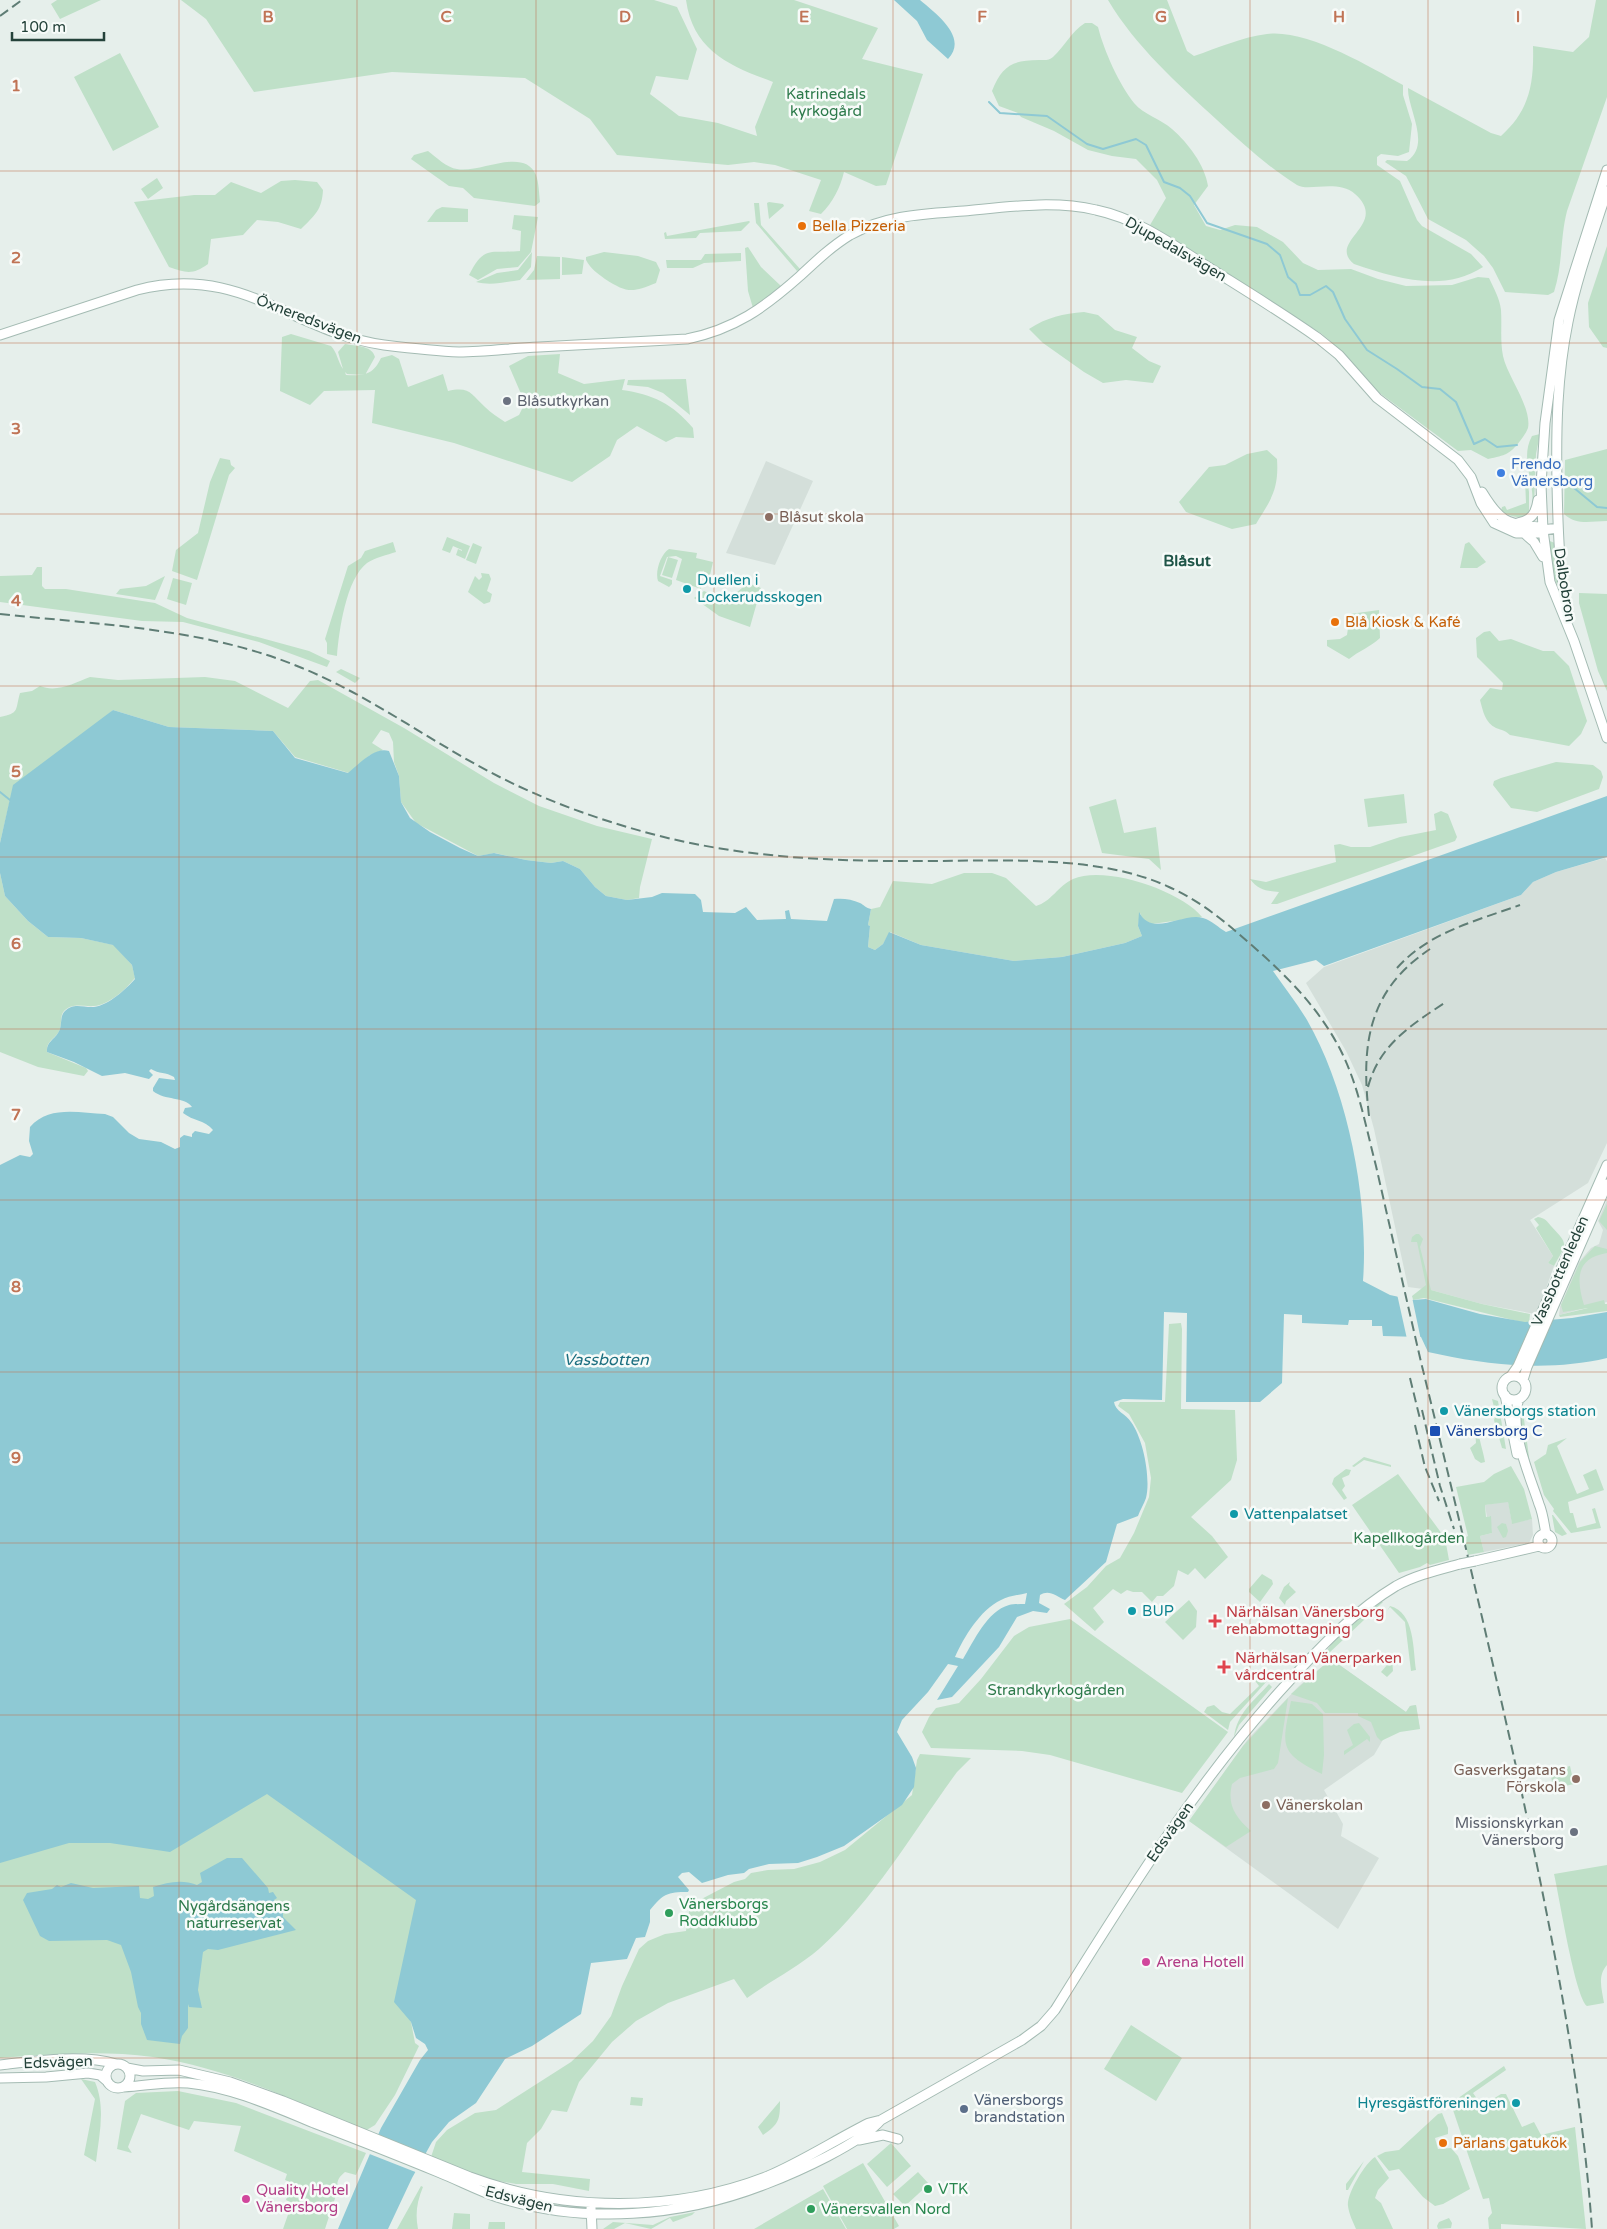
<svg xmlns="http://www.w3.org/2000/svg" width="1607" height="2229" viewBox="0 0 1607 2229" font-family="'Varela Round',sans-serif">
  <rect width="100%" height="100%" fill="#e6efeb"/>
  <path fill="#d4dfda" d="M766 461 813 481 775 565 726 553Z
    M1605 858 1607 861V1143L1588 1183 1530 1220 1553 1256 1548 1263 1554 1266 1540 1305 1535 1314 1482 1304 1431 1290 1408 1287 1374 1129 1362 1085 1346 1051 1306 983 1324 967 1521 895 1533 882 1556 872Z
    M1607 1200V1302L1559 1315 1560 1307 1579 1262 1591 1248 1599 1244 1603 1230 1598 1221Z
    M1508 1501 1512 1523 1532 1519 1533 1535 1529 1543 1484 1552 1480 1536 1492 1533 1490 1516 1487 1517 1485 1505Z
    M1331 1659 1406 1712 1410 1706 1416 1705 1420 1729 1404 1728 1384 1738 1374 1755 1324 1790 1343 1824 1341 1836 1379 1858 1338 1929 1189 1821 1248 1739 1299 1686Z"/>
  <path fill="#bfe0c8" d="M57 0H101L60 19 51 4Z
    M181 0H654L677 7 697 49 688 80 656 76 650 94 679 116 718 123 757 136 755 127 773 82C730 66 693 51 686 0H794L878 28 862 59 923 74 886 185 876 186 844 172C840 188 833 202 821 214L809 211 821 180 775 165 754 162 728 165 617 155 590 119 525 78 392 72 254 92 206 19Z
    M1108 0H1167L1187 51 1194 56C1218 48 1242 37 1267 34 1307 29 1368 66 1403 85V95L1412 124 1409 152 1398 156 1381 154 1377 157V165L1400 181 1417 220 1422 226 1471 254 1483 267C1443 293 1396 278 1354 264 1326 241 1390 225 1355 194 1338 179 1308 192 1297 185 1268 167 1242 143 1217 120 1177 83 1136 47 1108 0Z
    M1596 0H1607V97L1567 211C1560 238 1563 264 1554 292L1548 295 1505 292 1493 268 1484 256 1466 240 1428 219 1406 176 1385 162 1387 160 1407 161C1432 145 1407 108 1408 88L1491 133 1501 136C1530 110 1534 83 1533 46L1573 52 1589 37Z
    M1085 23H1092L1098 27C1104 51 1119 84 1134 103 1144 115 1161 119 1172 129 1188 143 1205 165 1208 186L1194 205 1206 226 1220 230 1235 225 1257 227 1283 242 1303 263 1318 270 1351 269 1378 279 1406 286 1452 285 1478 277 1489 278C1494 289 1500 299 1501 310 1502 326 1500 341 1503 356 1507 376 1532 407 1528 428 1526 433 1523 437 1520 441 1509 455 1506 455 1488 459L1471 450 1458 451 1381 394C1359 376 1345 352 1322 334L1150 225 1166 198 1157 180 1136 159 1112 156 1088 150 1054 131 1021 117 1018 113 999 106 992 91C1002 66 1012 60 1039 60 1044 60 1049 61 1053 57 1065 46 1071 32 1085 23Z
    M120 53 159 127 113 151 74 77Z
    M428 151C436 157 447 168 457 169 479 174 524 146 536 175 539 183 539 194 540 202L535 206 474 198 463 188 449 186 411 159 414 155Z
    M157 178 163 188 148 199 141 189Z
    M295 180 317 182 323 190C322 210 315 215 301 229L278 222 257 220 243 235 211 239 208 264C193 275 186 273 169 267L134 202 194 195H215L231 182 261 193 281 181Z
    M769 202 783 204 784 206 769 219 767 203Z
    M754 203H759L761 225 800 269 797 271 756 223Z
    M442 207 468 209V222H427L436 210Z
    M514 215 538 217 531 252 518 267 497 269 478 280 469 275C485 244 490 254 520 251L521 231 512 229Z
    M749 221 750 222 741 231 700 233 696 238 665 239 664 233 666 232 667 236Z
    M1607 246V348L1603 347 1589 327 1588 303Z
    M748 247 761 267 781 286 753 308 748 291 745 248Z
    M532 252 531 267 520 280C505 282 491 286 476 282L497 273 518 270Z
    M604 252 638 256 656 262 660 270 656 283C632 293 627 293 605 279 597 273 591 269 586 260V257Z
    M741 253V261L704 263 693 268H667L666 260H701L705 254Z
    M537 256 560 257V279L526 280 534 270Z
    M562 257 584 260 582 274 562 275Z
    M1084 312 1098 315 1115 330 1137 337 1132 348 1149 361 1161 366 1153 383 1126 380 1103 383 1084 372 1043 343 1029 329C1047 317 1063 314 1084 312Z
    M291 334 331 346C337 352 338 362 343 369L338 352 345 344C355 346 372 345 375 357L365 375 347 374 345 372 346 375C364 376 373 375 381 358L392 355 399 359 408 387 443 374 448 391C470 386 471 394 485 407 491 413 498 417 505 422L519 415 525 403 509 366 528 356 560 354 558 373 584 384 625 379 622 390C652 394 673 404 693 428L694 438 676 437 666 442 637 426 617 440 610 456 572 482 454 443 372 423 375 390 324 391 310 405 280 391 282 337Z
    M686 379 690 415 663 393 648 387 627 385 628 380Z
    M1540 434 1536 454 1534 507 1532 511C1532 505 1533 498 1532 491 1530 472 1522 454 1532 436Z
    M1607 449V521C1591 521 1577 526 1564 514L1565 460Z
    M1267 450 1277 459C1279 490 1271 499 1256 524L1232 529 1186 512 1179 502 1209 467 1225 465 1247 454Z
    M220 458 230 460 231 465 235 468 229 475 197 580 172 571 176 550 198 533 210 482Z
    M1525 479H1527L1529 492V515C1519 520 1510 516 1501 511L1502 507 1505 506 1507 510 1526 503Z
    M447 537 470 546 465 559 456 555 458 549 462 551V550L453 546 450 553 442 550Z
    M1547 540 1555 543 1563 603 1552 570Z
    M393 542 396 552C387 555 376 557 367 563 346 579 339 631 337 656L327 654V643L325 639 348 566 361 558 365 551Z
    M1469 542 1486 562 1477 568H1460L1465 544Z
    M473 543 482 547 476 564 466 560Z
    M669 549 697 553 696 558 713 562 710 575H705L703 570 701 589 676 580 682 559 676 556 667 557 660 576 672 580V584L669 587 658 581C655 572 660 555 669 549Z
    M668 557 678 560 672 578 662 575Z
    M37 567H42V586L45 589H66L155 603 187 618 309 651 330 661 327 667 259 642 183 622 142 621 0 602V576L32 575Z
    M481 573 489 574 491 579 487 591 492 594 490 602 484 604 468 592 475 576 479 580 482 577Z
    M165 576 155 600 116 594 120 589 146 586Z
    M173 578 192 583 186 605 167 599Z
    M748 583 761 588 750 627 719 616 694 598 704 591 720 598H730Z
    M1579 593 1607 594V691L1598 671 1579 603Z
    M1379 610 1380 638C1370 647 1359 651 1349 659L1327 646V640L1340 639 1347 635 1350 614Z
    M1490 631 1499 641 1511 639 1543 651H1554L1569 666 1587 721 1581 734 1569 746 1510 735C1506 731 1502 730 1496 728 1485 723 1483 711 1480 700L1490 688 1502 690 1503 683 1477 657 1476 638 1484 632Z
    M341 669 360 678 355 683 336 672Z
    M90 677 118 680 205 677 235 681 288 708 310 681 318 680 404 728 494 783 539 806 597 826 652 839 640 887 639 898 627 900 606 896 595 887 580 869 563 861 551 863 526 860 495 853 478 856 416 823 401 802 399 776 394 762 393 742 389 733 381 730 372 743 383 750 370 755 349 773 295 757 273 731 169 727 113 710 10 800 0 843V717C20 713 15 710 20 693L32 691 40 686C57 693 74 683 90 677Z
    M1556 762 1593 765 1601 771 1603 777 1599 789 1537 812 1511 808 1493 785 1494 781 1501 778Z
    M1404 794 1407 823 1368 827 1364 799Z
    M1116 799 1124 833 1156 827 1161 870 1149 859 1102 853 1089 807Z
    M1441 811 1448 814 1457 837 1455 841 1277 904H1271L1279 892C1266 891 1258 890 1250 879L1266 882 1336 862 1334 845 1340 844 1351 847H1370L1400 837 1436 830 1434 814Z
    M0 873 5 896 28 921 48 937 81 938 114 945 132 965 135 978C126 989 109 1005 94 1006 84 1007 73 1002 64 1011 59 1017 63 1026 58 1033 53 1040 46 1042 47 1052L86 1068 88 1071 84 1076 38 1067 0 1052Z
    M964 873H992L1006 878 1036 906C1051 902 1058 886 1073 879 1106 865 1181 891 1202 917L1152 924 1143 920 1140 913 1138 926 1142 936 1125 943 1062 957 1014 961 921 945 890 932 883 944 875 950 868 947 870 926 868 925 871 909 880 907 893 881 932 884Z
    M1607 1204V1230L1599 1221Z
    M1538 1217C1545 1218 1547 1221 1551 1226 1570 1246 1566 1243 1554 1266L1548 1263 1553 1256 1536 1228 1539 1225 1534 1219Z
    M1416 1234H1419L1423 1239 1420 1247 1431 1290 1482 1304 1530 1314 1529 1324 1424 1298 1413 1300 1412 1296 1426 1285 1417 1242H1411L1412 1237Z
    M1595 1246 1607 1249V1253C1576 1258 1576 1279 1584 1305L1604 1300 1605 1304H1607V1311L1560 1317 1559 1315 1588 1308 1563 1312 1561 1305 1580 1262Z
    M1181 1323 1182 1329 1181 1409 1235 1410 1237 1460 1231 1480 1191 1517 1212 1536 1228 1557 1205 1579 1195 1568 1188 1575 1178 1570 1174 1586 1163 1596H1157L1152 1602 1142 1592H1133L1127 1590 1121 1594 1113 1589 1093 1608 1104 1622 1095 1631 1064 1604 1087 1587 1106 1566 1120 1558 1134 1533 1149 1497 1151 1478 1145 1443 1129 1414 1118 1406 1120 1402H1165L1169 1324Z
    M1492 1399 1498 1401 1506 1449 1502 1448 1494 1420 1496 1415Z
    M1519 1410 1523 1412 1531 1472 1520 1430Z
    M1475 1429H1478C1479 1440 1483 1450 1485 1462L1481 1463 1475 1459 1470 1448 1476 1443Z
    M1567 1438 1557 1446 1577 1494 1589 1489 1583 1475 1596 1469 1604 1490 1568 1502 1570 1513H1573L1577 1528 1596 1523 1592 1509 1595 1508 1601 1528 1571 1533 1553 1511 1554 1509 1544 1495 1534 1462 1546 1454 1548 1445Z
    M1364 1457 1391 1465V1467L1364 1460 1354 1467 1352 1466Z
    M1511 1466 1524 1489 1532 1519 1512 1524 1508 1502 1485 1505 1486 1517 1491 1516 1492 1533 1480 1536 1484 1552 1468 1555 1464 1538 1468 1536 1456 1487 1484 1482 1494 1474Z
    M1346 1469 1351 1470 1349 1475 1342 1478 1345 1486 1342 1490 1347 1498 1344 1500 1332 1484 1334 1478Z
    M1398 1474 1445 1538 1449 1560 1430 1565 1427 1563 1420 1567 1399 1573 1352 1505Z
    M1552 1515H1553L1567 1534 1562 1536 1555 1532Z
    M1502 1523 1506 1524 1508 1531 1506 1537 1503 1538 1497 1527Z
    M1262 1574 1272 1580 1273 1584 1260 1602 1249 1592V1589Z
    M1290 1582 1289 1585 1296 1592 1286 1601 1285 1605 1279 1598 1284 1587Z
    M1189 1600 1197 1611 1196 1627 1183 1640 1165 1622Z
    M1381 1602H1383L1328 1654 1326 1652 1336 1637Z
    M1390 1606C1415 1612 1413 1650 1416 1670L1411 1671 1405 1622 1390 1607 1387 1611Z
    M1070 1619 1228 1732 1182 1793 1050 1755 1022 1751 931 1748 922 1732 929 1717 936 1708 959 1703 981 1679 1014 1636 1029 1627Z
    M1331 1659 1406 1712 1410 1706 1416 1705 1420 1729 1400 1732 1381 1741 1377 1737 1371 1722 1358 1716V1713H1325L1317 1703 1291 1694Z
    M1392 1659 1393 1671 1387 1677 1381 1672Z
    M1253 1669 1267 1681 1230 1722 1228 1730 1204 1712 1207 1707 1214 1705 1222 1712 1230 1714 1259 1686 1250 1674Z
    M1269 1684 1272 1687 1239 1725 1234 1737C1237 1713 1253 1702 1269 1684Z
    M1288 1698 1278 1763 1274 1769 1240 1778 1232 1784C1227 1805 1235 1817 1251 1831L1226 1847 1189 1821 1243 1746Z
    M1291 1701 1312 1704 1323 1714 1324 1755 1322 1774C1278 1752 1282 1746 1291 1701Z
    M1359 1723 1370 1737V1742L1367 1739 1344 1755V1751L1353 1745 1347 1730 1354 1724Z
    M237 1725 457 1875 406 2014 411 2022 415 2043 419 2046 395 2095 375 2125 365 2131C297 2101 227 2068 153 2057 102 2050 50 2054 0 2058V1820Z
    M920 1754 971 1758 957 1772C913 1832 875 1899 819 1949 797 1968 770 1981 747 1998L734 1979 668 2003 636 2021 612 2042 579 2082 567 2112 552 2110 541 2129 527 2143 522 2172 590 2179 589 2191 553 2184H516L487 2179 431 2157 436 2142 447 2130 475 2113 496 2110 571 2062 593 2041 611 2016 622 1986 639 1949 648 1941 665 1934 686 1931 690 1905 734 1882 745 1879 751 1873 768 1870 794 1869 820 1862 845 1850 912 1795 917 1760Z
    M1570 1766 1574 1784 1565 1786V1789L1554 1792 1550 1771Z
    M1607 1865V1965C1597 1976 1602 1990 1604 2003L1587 2006C1575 1997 1559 1895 1554 1874Z
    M1131 2025 1182 2058 1156 2101 1104 2069Z
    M1504 2066 1506 2070 1473 2093 1482 2106 1501 2094H1506L1522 2127 1534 2122 1541 2135 1575 2127 1586 2229 1501 2224V2229H1489L1488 2218 1492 2213 1489 2198 1483 2199 1452 2107 1454 2101Z
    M81 2079 95 2082C106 2108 99 2135 96 2162L84 2155 95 2099Z
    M178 2091 236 2103 366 2153 356 2175 345 2172C339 2177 336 2181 338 2189L325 2229H283L292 2203 286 2200 292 2183 285 2180 287 2174 234 2151 241 2126 194 2121 189 2130 141 2114 128 2147 132 2153 117 2149 125 2101 136 2093Z
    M631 2097 643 2098 642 2106 630 2105Z
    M780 2101C780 2120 779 2124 763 2135L758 2127Z
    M1442 2113 1448 2128V2134L1435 2138 1438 2149 1451 2148 1458 2156 1470 2189 1443 2204 1435 2206 1423 2197 1399 2169 1389 2171 1377 2156 1385 2152 1399 2150 1438 2114Z
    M891 2143 911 2166 887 2187 867 2164Z
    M1375 2157 1389 2178 1378 2190 1375 2198 1381 2203 1393 2229H1356C1353 2222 1349 2214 1348 2206 1346 2195 1365 2163 1375 2157Z
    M1364 2161 1348 2190H1346V2184Z
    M863 2163 899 2226 894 2229H847L823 2186Z
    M918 2172 929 2184 905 2206 893 2194Z
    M421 2186 423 2187C417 2201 415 2214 418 2229H397Z
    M823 2189 846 2229H754Z
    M695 2212 692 2215 673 2222 670 2218 651 2229 625 2223 614 2229H603L613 2222 653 2225 670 2217Z
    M454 2213 470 2214V2229H452Z
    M1449 2218 1452 2223 1451 2228 1438 2229 1437 2226 1439 2222Z
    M489 2222H505V2229H488Z"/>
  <path fill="#8ec9d4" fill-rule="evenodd" d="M894 0H920C935 13 969 37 948 59L927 40 917 21Z
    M113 710 169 727 273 731 295 758 348 773C359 764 375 746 389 751L399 776 401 802 410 818 430 832 460 848 478 856 494 853 526 860 551 863 563 861 580 869 595 887 606 896 627 900 652 897 662 893 695 894 701 900 703 912 735 913 746 907 757 920 786 919 785 911 789 910 791 919 827 921 834 899C842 898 852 899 860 903 864 905 866 908 871 909L868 925 870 926 868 947 875 950 883 944 889 932 921 945 1014 961 1062 957 1125 943 1142 936 1138 926 1139 912C1152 938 1183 912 1203 918 1211 920 1219 928 1226 932L1607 796V857L1556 872 1533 882 1521 895 1324 966 1316 960 1273 971C1284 987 1297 1003 1307 1020 1348 1091 1369 1200 1363 1281L1390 1295 1413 1300 1426 1299 1480 1314 1525 1322 1572 1318 1607 1312V1358C1548 1372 1486 1365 1428 1352L1421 1337 1383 1336 1382 1326H1372V1320H1349L1348 1325 1302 1323V1315L1284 1314 1282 1383 1260 1402H1186L1187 1313 1164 1312 1162 1400 1123 1399 1114 1402C1115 1411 1126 1414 1131 1422 1143 1438 1151 1478 1146 1498 1144 1504 1140 1510 1138 1516L1117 1524 1106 1562 1065 1600C1056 1596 1049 1589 1040 1595L1039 1603 1050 1609 1047 1613 1033 1611 1017 1617 999 1647 952 1697 937 1700 958 1666 948 1664 928 1692 902 1720 897 1732 912 1757 916 1768 914 1787 902 1805 844 1846 817 1857 798 1863 769 1864 749 1869 744 1873 728 1875 702 1883 689 1872 682 1873 678 1877 689 1890 688 1892C667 1892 663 1894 650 1910V1922L645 1937 636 1938 627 1959 591 1963 581 2014 532 2046 505 2059 476 2103 449 2122 432 2142 412 2178 388 2229H338L381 2128 420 2060 428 2050 425 2044 416 2038 411 2022 394 2002 416 1900 267 1794 170 1852 110 1843H69L0 1863V1165L20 1155 30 1157 33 1154 29 1141 30 1127C49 1105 79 1113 105 1114L113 1117 129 1133 139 1139 161 1142 175 1149 180 1147V1138L184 1135 192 1137V1134L195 1131 209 1134 213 1130C205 1120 193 1121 183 1113L185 1108 192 1107C184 1096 165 1101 153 1091V1088L159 1078 175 1080 174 1077C166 1072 159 1074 151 1069L149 1071 153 1075 149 1079 125 1073 102 1076 74 1062 47 1052C46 1042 54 1040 58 1033 63 1026 59 1017 65 1011 74 1002 84 1008 94 1007 109 1005 126 989 135 979L132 965 113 945 81 938 48 937 28 921 5 896 0 873V843L13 785ZM1027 1593 1025 1604C1020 1604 1013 1604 1009 1605 987 1611 974 1641 963 1659L955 1657C964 1637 980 1610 1001 1600 1008 1596 1019 1595 1027 1593Z
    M227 1858H242L268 1888 269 1893 273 1892 277 1898 274 1900 279 1908 283 1906V1917L296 1930 218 1950 208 1949 203 1952 198 1990 202 2008 189 2007 188 2004V2028L182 2036 180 2044 147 2040 141 2024V2013L138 2007 131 1972 121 1945 107 1940 49 1941 40 1936 23 1900 27 1893 52 1889 57 1885 61 1887 71 1883 93 1888 139 1886 140 1898 148 1899 154 1896 153 1887C168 1882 182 1879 197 1885L202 1882 200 1873Z"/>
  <path fill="#e6efeb" d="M1397 1294 1412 1297 1422 1345 1419 1340 1407 1339Z
    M375 2134 428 2155 418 2173 367 2153Z"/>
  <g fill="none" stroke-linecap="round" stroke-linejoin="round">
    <path stroke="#8ec9d4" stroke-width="2" d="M989 102 1000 113 1047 116 1087 144 1103 149 1136 139 1146 145 1164 182 1180 188 1190 196 1207 223 1267 244 1280 255 1288 277 1296 284 1300 295H1310L1326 286 1333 292 1345 319 1367 350 1397 369 1422 387 1440 389 1456 402 1474 444 1485 439 1497 447 1517 445
      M1562 478 1597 507 1607 508
      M0 792 10 800"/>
    <g stroke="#a4bbb3" stroke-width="11">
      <path id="secondary" d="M1607 170 1559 320 1545 423 1541 485 1543 530 1550 582 1574 641 1607 738
        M0 335 137 290C241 263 292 332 384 345 409 348 434 351 459 352 486 352 513 348 539 347 588 344 638 342 687 339 735 329 764 308 800 276 816 261 832 246 850 235 886 215 924 214 964 211 1007 207 1053 200 1096 210 1139 219 1176 247 1213 270 1248 292 1284 314 1318 338L1339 355 1377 398 1458 460 1471 477 1481 503 1494 523 1516 533H1540L1543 530 1558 528
        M1482 492C1499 520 1506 525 1540 527L1543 530
        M1518 523C1532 520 1536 513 1538 500
        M1525 534 1534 542 1543 557
        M1569 619C1559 572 1558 532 1557 484 1556 429 1557 376 1568 322 1577 277 1593 234 1607 191
        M1502 1388a12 12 0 1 1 24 0a12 12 0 1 1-24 0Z
        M1511 1376 1518 1366 1607 1165
        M1523 1380 1527 1367 1607 1184
        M1505 1395 1517 1454
        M1519 1399C1508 1428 1530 1476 1539 1504 1543 1513 1544 1524 1546 1534
        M1538 1541a7 7 0 1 1 14 0a7 7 0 1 1-14 0Z
        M1475 1561 1539 1546
        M106 2076a12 12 0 1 1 24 0a12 12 0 1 1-24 0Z
        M0 2065C35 2061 82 2054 116 2064
        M127 2068 143 2071 179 2070 230 2082 283 2101 470 2177C564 2212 674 2213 768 2176 803 2161 835 2140 869 2123L881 2120 1022 2040 1041 2026 1055 2010C1127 1894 1199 1778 1292 1678 1323 1644 1356 1610 1396 1586 1416 1575 1438 1570 1460 1564
        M0 2078 46 2077 88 2073 100 2075 107 2081
        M124 2087C145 2086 166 2081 188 2083 231 2087 275 2107 314 2123 356 2139 397 2155 438 2172 458 2180 477 2190 497 2197 584 2225 682 2217 766 2184 797 2172 860 2144 881 2120
        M859 2140 883 2135 898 2139
        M591 2208 592 2229"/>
    </g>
    <use href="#secondary" stroke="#fff" stroke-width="9"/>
    <path stroke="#5f7d75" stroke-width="2" stroke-dasharray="10 5" stroke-linecap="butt" d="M0 16 22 0
      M0 614C102 625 207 628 302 668 368 695 427 739 490 772 541 799 596 819 652 834 735 856 819 861 904 861 987 862 1094 852 1169 887 1203 902 1229 925 1256 949 1290 979 1320 1010 1341 1051 1359 1087 1366 1128 1376 1166 1391 1232 1406 1297 1421 1362 1455 1501 1488 1640 1519 1780 1551 1929 1581 2077 1592 2229
      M1397 968C1429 932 1476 921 1520 905
      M1368 1087C1379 1045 1411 1025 1446 1002
      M1369 1116C1361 1046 1367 991 1430 949
      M1410 1378 1420 1419
      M1422 1410 1440 1486 1454 1529
      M1415 1425 1425 1467 1439 1501"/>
    <g stroke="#a4bbb3" stroke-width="11" stroke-linecap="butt">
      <path id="secondary-bridge" d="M1460 1564 1475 1561"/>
    </g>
    <use href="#secondary-bridge" stroke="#fff" stroke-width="9"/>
  </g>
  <path fill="none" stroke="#c07456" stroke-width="1" stroke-opacity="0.55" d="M179 0V2229M357 0V2229M536 0V2229M714 0V2229M893 0V2229M1071 0V2229M1250 0V2229M1428 0V2229M0 171H1607M0 343H1607M0 514H1607M0 686H1607M0 857H1607M0 1029H1607M0 1200H1607M0 1372H1607M0 1543H1607M0 1715H1607M0 1886H1607M0 2058H1607"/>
  <g fill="#e8710a" stroke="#f7fbf9" stroke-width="2">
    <circle cx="802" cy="226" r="5"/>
    <circle cx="1335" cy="622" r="5"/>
    <circle cx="1443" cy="2143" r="5"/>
  </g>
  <g fill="#6b7280" stroke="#f7fbf9" stroke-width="2">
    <circle cx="507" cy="401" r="5"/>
    <circle cx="1574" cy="1832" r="5"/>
  </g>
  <circle fill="#3f7fe0" stroke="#f7fbf9" stroke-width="2" cx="1501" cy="473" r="5"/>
  <g fill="#8d6e63" stroke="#f7fbf9" stroke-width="2">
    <circle cx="769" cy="517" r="5"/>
    <circle cx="1576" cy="1779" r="5"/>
    <circle cx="1266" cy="1805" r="5"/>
  </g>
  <g fill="#0f9aa8" stroke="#f7fbf9" stroke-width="2">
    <circle cx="687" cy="589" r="5"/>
    <circle cx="1444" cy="1411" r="5"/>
    <circle cx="1234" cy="1514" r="5"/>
    <circle cx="1132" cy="1611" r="5"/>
    <circle cx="1516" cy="2103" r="5"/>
  </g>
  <rect fill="#1a4fb4" stroke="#f7fbf9" stroke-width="2" x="1429" y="1425" width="12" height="12" rx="2.5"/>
  <g fill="#e0444e" stroke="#f7fbf9" stroke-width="2">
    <path d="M1212.5 1613.5h5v5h5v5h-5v5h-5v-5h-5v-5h5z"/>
    <path d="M1221.5 1659.5h5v5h5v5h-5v5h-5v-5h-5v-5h5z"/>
  </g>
  <g fill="#2e9e5b" stroke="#f7fbf9" stroke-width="2">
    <circle cx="669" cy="1913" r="5"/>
    <circle cx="928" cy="2189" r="5"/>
    <circle cx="811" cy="2209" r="5"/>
  </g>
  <g fill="#d1479c" stroke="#f7fbf9" stroke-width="2">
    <circle cx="1146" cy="1962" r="5"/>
    <circle cx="246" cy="2199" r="5"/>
  </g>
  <circle fill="#5c6f8a" stroke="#f7fbf9" stroke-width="2" cx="964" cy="2109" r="5"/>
  <g text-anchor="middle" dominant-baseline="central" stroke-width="5" stroke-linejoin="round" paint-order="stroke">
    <g font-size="15" fill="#2d7a4b" stroke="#f7fbf9">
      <text x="826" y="94">Katrinedals<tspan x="826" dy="17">kyrkogård</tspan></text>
      <text x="1409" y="1538">Kapellkogården</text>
      <text x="1056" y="1690">Strandkyrkogården</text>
      <text x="234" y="1906">Nygårdsängens<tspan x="234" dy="17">naturreservat</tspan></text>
    </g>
    <g font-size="15" fill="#c56008" stroke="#f7fbf9" text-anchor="start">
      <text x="812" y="226">Bella Pizzeria</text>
      <text x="1345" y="622">Blå Kiosk &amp; Kafé</text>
      <text x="1453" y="2143">Pärlans gatukök</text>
    </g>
    <g font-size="15" fill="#24423a" stroke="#f7fbf9">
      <text transform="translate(1176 249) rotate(30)">Djupedalsvägen</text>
      <text transform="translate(309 319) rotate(21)">Öxneredsvägen</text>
      <text transform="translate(1565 585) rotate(81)">Dalbobron</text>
      <text transform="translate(1560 1271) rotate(-66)">Vassbottenleden</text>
      <text transform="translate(1170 1832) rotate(-55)">Edsvägen</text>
      <text transform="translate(58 2062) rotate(-2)">Edsvägen</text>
      <text transform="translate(519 2199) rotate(14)">Edsvägen</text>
    </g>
    <g font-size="15" fill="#5b616d" stroke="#f7fbf9" text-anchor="start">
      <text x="517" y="401">Blåsutkyrkan</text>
      <text x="1564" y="1823" text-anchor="end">Missionskyrkan<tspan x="1564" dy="17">Vänersborg</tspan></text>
    </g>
    <g font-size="15" fill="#366cbe" stroke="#f7fbf9" text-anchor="start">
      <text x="1511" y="464">Frendo<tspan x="1511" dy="17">Vänersborg</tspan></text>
    </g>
    <g font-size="15" fill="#785e54" stroke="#f7fbf9" text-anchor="start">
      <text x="779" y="517">Blåsut skola</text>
      <text x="1566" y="1770" text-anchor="end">Gasverksgatans<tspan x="1566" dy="17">Förskola</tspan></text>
      <text x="1276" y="1805">Vänerskolan</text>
    </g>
    <g font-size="15" fill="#0d838f" stroke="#f7fbf9" text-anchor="start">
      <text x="697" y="580">Duellen i<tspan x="697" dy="17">Lockerudsskogen</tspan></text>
      <text x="1454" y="1411">Vänersborgs station</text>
      <text x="1244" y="1514">Vattenpalatset</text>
      <text x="1142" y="1611">BUP</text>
      <text x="1506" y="2103" text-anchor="end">Hyresgästföreningen</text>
    </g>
    <g font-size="15" fill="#164399" stroke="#f7fbf9" text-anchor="start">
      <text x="1446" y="1431">Vänersborg C</text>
    </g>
    <g font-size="15" fill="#be3a42" stroke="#f7fbf9" text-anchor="start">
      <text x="1226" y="1612">Närhälsan Vänersborg<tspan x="1226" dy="17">rehabmottagning</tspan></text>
      <text x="1235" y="1658">Närhälsan Vänerparken<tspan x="1235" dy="17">vårdcentral</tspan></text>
    </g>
    <g font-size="15" fill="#27864d" stroke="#f7fbf9" text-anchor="start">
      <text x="679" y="1904">Vänersborgs<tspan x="679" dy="17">Roddklubb</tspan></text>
      <text x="938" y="2189">VTK</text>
      <text x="821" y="2209">Vänersvallen Nord</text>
    </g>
    <g font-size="15" fill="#b23c85" stroke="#f7fbf9" text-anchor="start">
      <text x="1156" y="1962">Arena Hotell</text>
      <text x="256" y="2190">Quality Hotel<tspan x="256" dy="17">Vänersborg</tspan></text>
    </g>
    <g font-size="15" fill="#4e5e75" stroke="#f7fbf9" text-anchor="start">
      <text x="974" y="2100">Vänersborgs<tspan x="974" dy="17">brandstation</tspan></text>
    </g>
    <g font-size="16" font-weight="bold" fill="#1f5548" stroke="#f7fbf9">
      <text x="1187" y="561">Blåsut</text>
    </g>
    <g font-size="16" font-style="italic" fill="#1c6f80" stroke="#f7fbf9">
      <text x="606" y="1360">Vassbotten</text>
    </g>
  </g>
  <g font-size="16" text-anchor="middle" font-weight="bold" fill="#c07456" stroke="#f7fbf9" stroke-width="5" stroke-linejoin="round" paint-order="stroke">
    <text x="268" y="22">B</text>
    <text x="446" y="22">C</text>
    <text x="625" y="22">D</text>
    <text x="804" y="22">E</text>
    <text x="982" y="22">F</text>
    <text x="1161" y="22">G</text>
    <text x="1339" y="22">H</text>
    <text x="1518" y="22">I</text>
    <text x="16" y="91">1</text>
    <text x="16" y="263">2</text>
    <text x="16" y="434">3</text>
    <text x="16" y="606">4</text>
    <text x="16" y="777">5</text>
    <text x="16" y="949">6</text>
    <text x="16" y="1120">7</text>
    <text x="16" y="1292">8</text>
    <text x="16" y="1463">9</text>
  </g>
  <path d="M12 32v8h92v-8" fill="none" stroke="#24423a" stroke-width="2.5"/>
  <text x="20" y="32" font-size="15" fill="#24423a" stroke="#f7fbf9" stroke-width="4" paint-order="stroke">100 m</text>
</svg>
